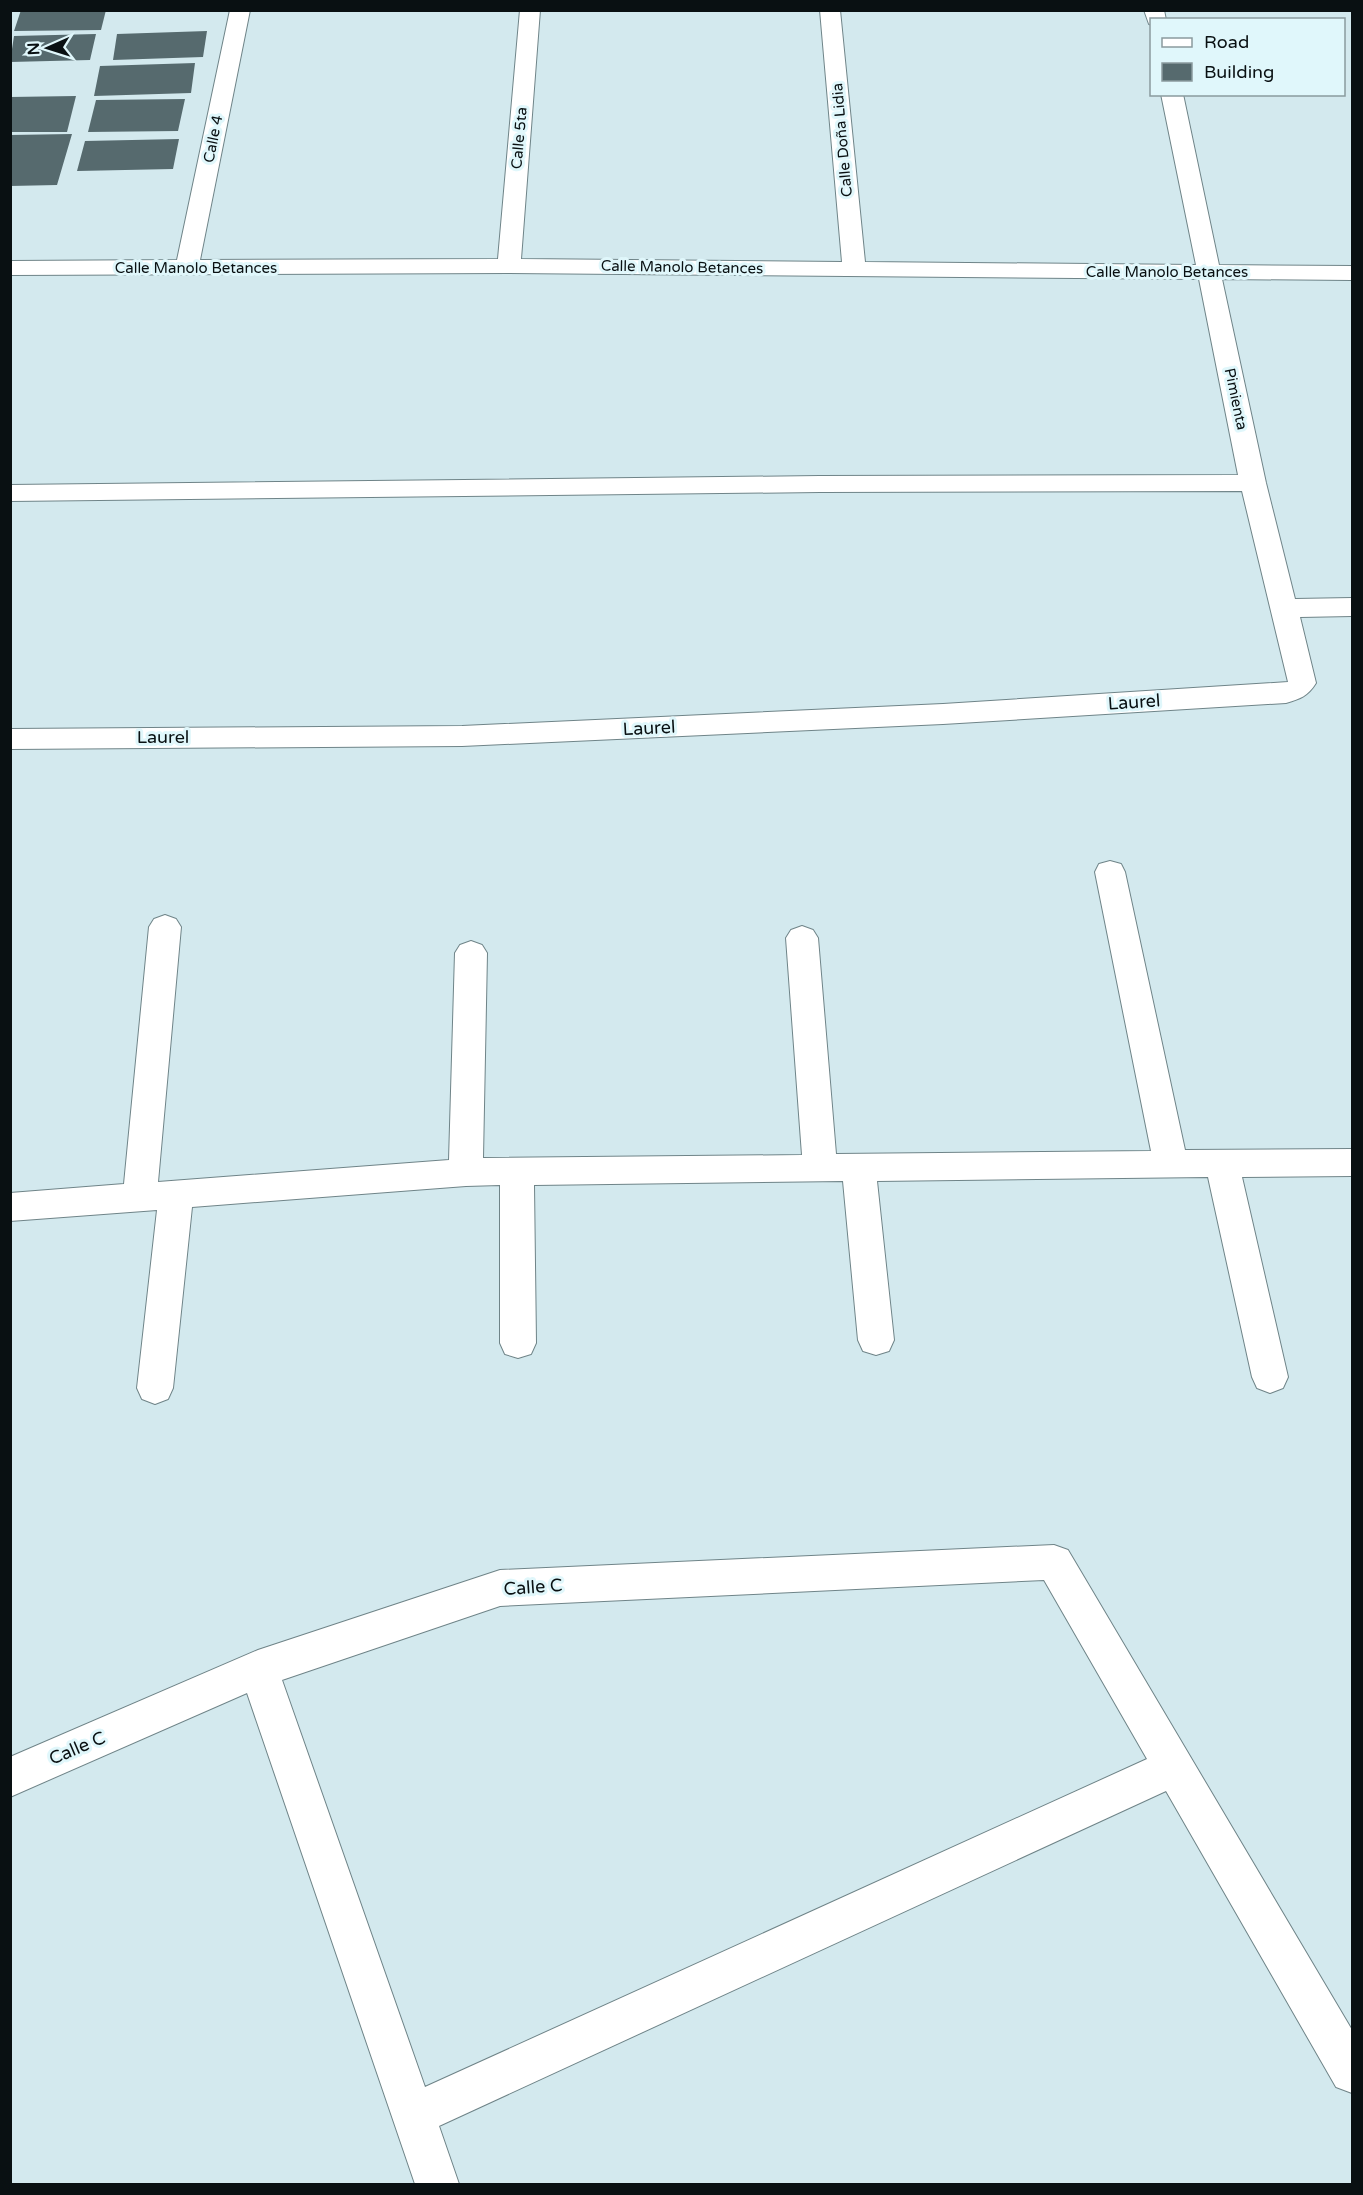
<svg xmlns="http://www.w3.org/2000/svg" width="1363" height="2195" viewBox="0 0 1363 2195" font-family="'Varela Round',sans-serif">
  <rect width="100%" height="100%" fill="#d3e9ee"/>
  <path fill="#566a6e" d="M21 10H106L101 30 14 31Z
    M207 31 203 57 113 60 117 34Z
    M96 34 90 60 10 62 14 36Z
    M195 63 191 93 94 96 100 66Z
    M76 96 67 132H10V97Z
    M185 99 178 131 88 132 96 100Z
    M72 134 57 185 10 186V135Z
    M179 139 173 169 77 171 85 141Z"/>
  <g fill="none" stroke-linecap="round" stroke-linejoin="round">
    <g stroke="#6f8488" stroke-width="2">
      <path id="minor" d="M230 10H250L200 260 498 259 520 10H540L521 259 842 262 820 10H840L865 262 1196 265 1161 94H1183L1219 265 1352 266V280L1222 279 1266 483 1295 599 1352 598V616L1300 617 1316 683C1308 696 1300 699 1286 703L943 724 462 746 10 749V729L462 726 943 704 1288 682 1242 491 820 492 10 501V485L820 476 1238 475 1199 279 509 273 10 275V261L177 260Z
        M1144 10H1164L1166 20H1152V25L1149 24Z
        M1110 861 1121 864 1125 872 1185 1150 1352 1149V1176L1242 1177 1288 1377 1283 1388 1270 1393 1257 1388 1252 1377 1208 1177 877 1181 894 1340 889 1351 876 1355 863 1351 858 1340 843 1181 534 1185 536 1343 531 1354 518 1358 505 1354 500 1343V1185L466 1186 192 1207 173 1388 168 1399 155 1404 142 1399 137 1388 157 1210 10 1221V1193L124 1184 149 927 154 919 165 915 176 919 181 927 158 1182 449 1160 455 953 460 945 471 941 482 945 487 953 483 1158 802 1155 786 938 791 930 802 926 813 930 818 938 836 1154 1151 1151 1095 872 1099 864Z
        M1054 1545 1068 1550 1352 2030V2093L1336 2087 1166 1791 439 2126 459 2184H415L247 1693 10 1797V1757L258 1650 500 1570ZM1044 1580 1147 1759 425 2087 282 1680 500 1606Z"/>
    </g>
    <use href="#minor" fill="#fff" fill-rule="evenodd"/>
  </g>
  <g text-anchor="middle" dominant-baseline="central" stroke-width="6" stroke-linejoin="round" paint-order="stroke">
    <g font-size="15" fill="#091012" stroke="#e0f7fb">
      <text transform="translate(519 138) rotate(-85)">Calle 5ta</text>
      <text transform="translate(213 139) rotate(-79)">Calle 4</text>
      <text transform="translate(842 140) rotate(-95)">Calle Doña Lidia</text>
      <text transform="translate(682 267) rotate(1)">Calle Manolo Betances</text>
      <text x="196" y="268">Calle Manolo Betances</text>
      <text x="1167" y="272">Calle Manolo Betances</text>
      <text transform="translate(1236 399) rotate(78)">Pimienta</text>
    </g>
    <g font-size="18" fill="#091012" stroke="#e0f7fb">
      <text transform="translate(1134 702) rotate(-4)">Laurel</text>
      <text transform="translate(649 728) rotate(-3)">Laurel</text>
      <text x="163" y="737">Laurel</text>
      <text transform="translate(533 1587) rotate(-4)">Calle C</text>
      <text transform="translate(77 1748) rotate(-23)">Calle C</text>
    </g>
  </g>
  <rect width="1363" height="2195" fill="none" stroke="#091012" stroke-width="24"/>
  <rect x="1150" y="18" width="195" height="78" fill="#e0f7fb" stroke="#8a9b9e" stroke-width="1.5"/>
  <rect x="1162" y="38" width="30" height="9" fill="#ffffff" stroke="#8a9b9e" stroke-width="1.5"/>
  <text x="1204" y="48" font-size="18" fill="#091012">Road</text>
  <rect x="1162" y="63" width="30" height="18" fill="#566a6e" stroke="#8a9b9e" stroke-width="1.5"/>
  <text x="1204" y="78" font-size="18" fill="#091012">Building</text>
  <g transform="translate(48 48) rotate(267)" stroke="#e0f7fb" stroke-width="4.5" paint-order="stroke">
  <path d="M0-4.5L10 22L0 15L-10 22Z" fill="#091012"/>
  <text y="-9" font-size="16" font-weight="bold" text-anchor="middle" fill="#091012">N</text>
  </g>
</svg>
